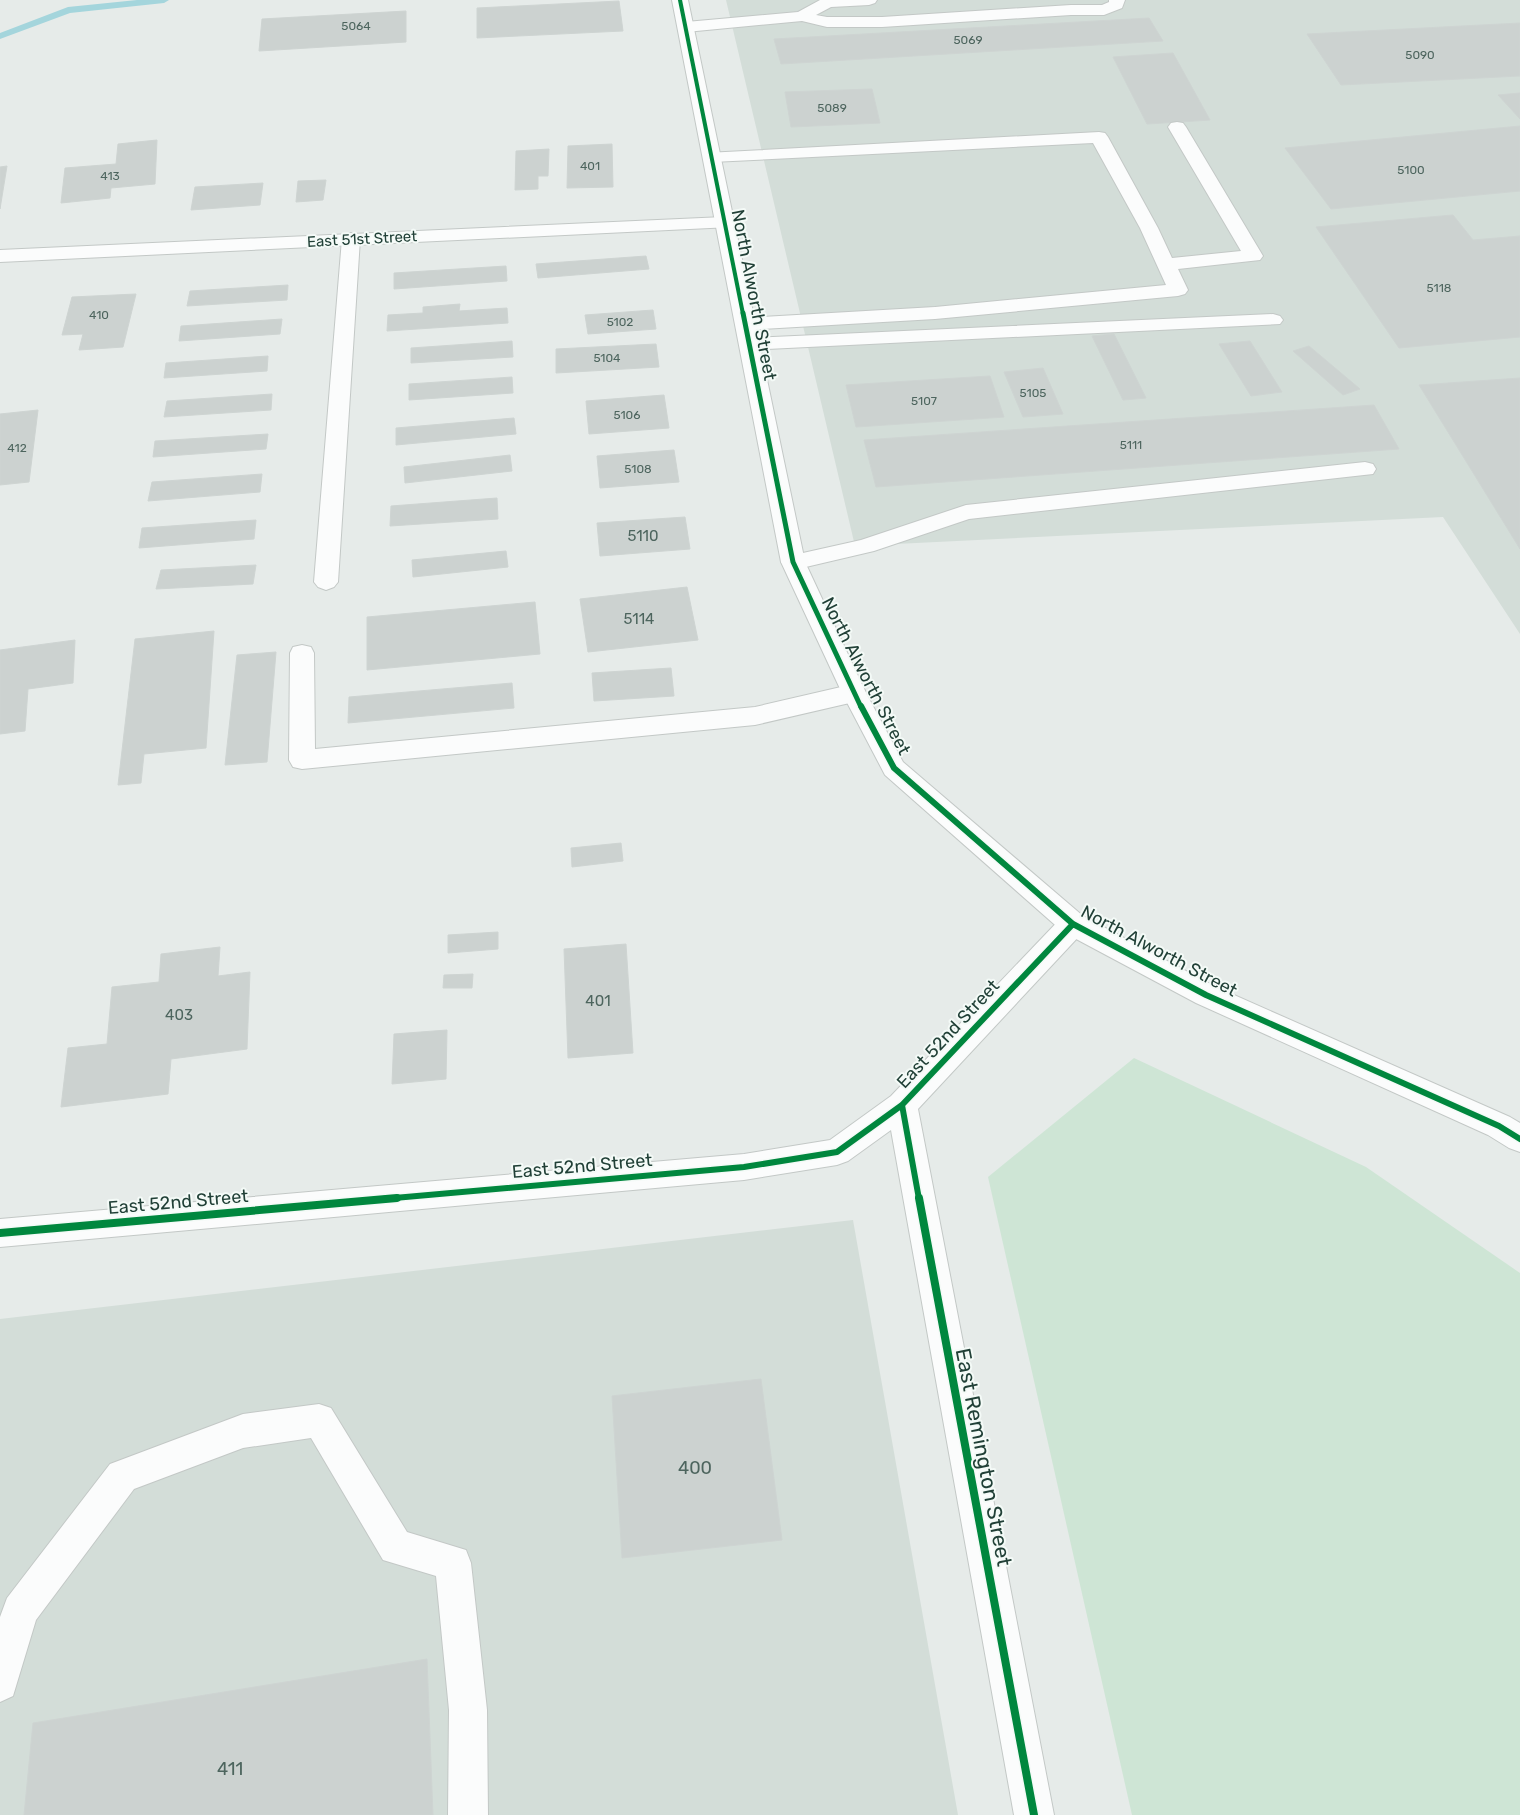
<svg xmlns="http://www.w3.org/2000/svg" width="1520" height="1815" viewBox="0 0 1520 1815" font-family="Rubik,sans-serif">
  <rect width="100%" height="100%" fill="#e6ebe9"/>
  <path fill="#d3ddd8" d="M726 0H1520V634L1443 517 855 546Z
    M853 1220 958 1815H0V1319Z"/>
  <path fill="#cee5d5" d="M1134 1058 1366 1167 1520 1273V1815H1132L988 1177Z"/>
  <g fill="none" stroke-linecap="round" stroke-linejoin="round">
    <path fill="#a4d5dc" fill-rule="evenodd" d="M137 0H169L164 3 70 13 0 39V33L68 7Z"/>
  </g>
  <path fill="#ccd2d0" stroke="#ced4d2" d="M619 1 623 31 477 38V8Z
    M406 11V42L259 51 262 19Z
    M1149 18 1163 41 781 64 774 39Z
    M1520 23V76L1341 85 1307 34Z
    M1173 53 1210 120 1147 124 1113 57Z
    M872 89 880 123 791 127 785 92Z
    M1520 93V119L1498 95Z
    M1520 126V191L1331 209 1285 148Z
    M157 140 155 184 111 188 110 198 61 203 65 168 116 164 118 144Z
    M612 144 613 187 567 188 568 146Z
    M549 149 548 176H538V189L515 190 516 151Z
    M7 166 0 209V167Z
    M326 180 323 200 296 202 298 181Z
    M263 183 260 205 191 210 195 187Z
    M1453 215 1473 240 1520 236V337L1399 348 1316 227Z
    M646 256 649 269 538 278 536 264Z
    M506 266 507 281 394 289V273Z
    M288 285 287 300 187 306 190 291Z
    M136 294 123 347 79 350 83 334 62 335 72 297Z
    M460 304 459 311 507 308 508 323 387 331 388 315 423 313V307Z
    M653 310 656 329 588 334 585 315Z
    M282 319 280 334 179 341 181 326Z
    M1114 334 1146 398 1123 400 1092 336Z
    M512 341 513 357 411 363V348Z
    M1250 341 1282 392 1251 396 1219 344Z
    M656 344 659 367 556 373V349Z
    M1309 346 1360 389 1343 395 1293 351Z
    M268 356 267 371 164 378 166 363Z
    M1043 368 1063 414 1023 417 1004 372Z
    M990 376 1004 417 856 427 846 385Z
    M512 377 513 393 409 400V384Z
    M1520 378V549L1419 385Z
    M272 394 271 410 164 417 167 401Z
    M664 395 669 428 589 434 586 401Z
    M1374 405 1399 449 876 487 864 440Z
    M38 410 29 482 0 485V414Z
    M514 418 516 434 396 445V428Z
    M268 434 266 449 153 457 155 441Z
    M674 450 679 482 600 488 597 456Z
    M510 455 512 471 405 483 404 467Z
    M262 474 260 492 148 501 152 482Z
    M497 498 498 519 390 526 391 506Z
    M685 517 690 549 600 556 597 523Z
    M256 520 254 539 139 548 142 528Z
    M506 551 508 567 413 577 412 560Z
    M256 565 253 584 156 589 161 570Z
    M687 587 698 640 588 652 580 599Z
    M535 602 540 654 367 670V617Z
    M214 631 206 748 144 754 141 783 118 785 135 639Z
    M75 640 73 683 28 689 25 731 0 734V650Z
    M276 652 267 762 225 765 237 655Z
    M671 668 674 696 594 701 592 673Z
    M512 683 514 708 348 723 349 697Z
    M621 843 623 861 572 867 571 848Z
    M498 932V949L448 953V935Z
    M626 944 633 1053 568 1058 564 949Z
    M220 947 218 976 250 972 247 1049 171 1059 168 1094 61 1107 68 1048 107 1044 112 987 159 982 161 954Z
    M473 974 472 988H443L444 975Z
    M447 1030 446 1079 392 1084 394 1034Z
    M761 1379 782 1540 622 1558 612 1396Z
    M427 1659 433 1815H24L33 1723Z"/>
  <g fill="none" stroke-linecap="round" stroke-linejoin="round">
    <g stroke="#c3c8c6" stroke-width="2">
      <path id="service" d="M820 0H877L875 3 869 5 831 7 816 15 827 17H882L1071 5H1102L1109 2V0H1125L1122 8 1104 15H1071L882 27H827L802 21 686 32 680 30 678 27 680 24 686 22 798 12Z
        M1177 122 1183 123 1186 127 1263 256 1260 260 1178 269 1188 290 1185 294 1178 296 935 319 745 330 738 328 735 324 738 320 745 318 935 307 1166 285 1140 228 1093 143 712 162 706 161 703 157 706 153 1099 132 1105 133 1108 137 1158 228 1172 258 1241 251 1168 127 1171 123Z
        M351 233 358 235 360 239 338 582 334 587 326 590 318 587 314 582 342 239 344 235Z
        M1273 314 1280 316 1283 320 1280 324 749 350 742 348 739 344 742 340 749 338Z
        M1365 462 1373 464 1376 469 1373 474 969 519 874 551 793 570 785 567 781 562 785 557 861 540 966 505Z
        M302 645 311 647 314 653 315 749 755 707 854 684 863 687 866 693 863 699 854 702 755 725 302 769 293 767 289 760 290 653 293 647Z
        M319 1404 331 1408 407 1532 466 1550 471 1563 487 1710 488 1815H448L449 1710 436 1576 383 1560 311 1438 243 1448 134 1489 36 1620 13 1696 0 1702V1617L7 1598 110 1464 243 1414Z"/>
    </g>
    <g stroke="#c3c8c6" stroke-width="2">
      <path id="minor" d="M724 217 731 219 733 223 731 227 0 262V250Z
        M1073 913 1083 916 1087 924 1083 932 918 1109 1054 1815H1014L891 1130 848 1161 837 1165 744 1180 0 1247V1219L744 1154 830 1140 891 1096 1063 916Z"/>
    </g>
    <g stroke="#c3c8c6" stroke-width="2">
      <path id="tertiary" d="M672 0H688L805 562 866 693 903 762 1083 916 1216 987 1510 1117 1520 1123V1152L1509 1148 1488 1135 1196 1003 1063 932 885 775 842 693 781 562Z"/>
    </g>
    <use href="#service" fill="#fbfcfc" fill-rule="evenodd"/>
    <use href="#minor" fill="#fbfcfc" fill-rule="evenodd"/>
    <use href="#tertiary" fill="#fbfcfc" fill-rule="evenodd"/>
    <g stroke="#f4faf7" stroke-width="5.5">
      <path id="cycleway-far3" d="M680 0 743 314"/>
    </g>
    <g stroke="#f4faf7" stroke-width="8">
      <path id="cycleway-far2" d="M743 313 793 562 861 707"/>
    </g>
    <g stroke="#f4faf7" stroke-width="9">
      <path id="cycleway-far1" d="M861 706 894 768 1073 924 1206 995 1499 1126 1520 1139
        M902 1105 919 1199
        M383 1199 744 1167 837 1152 902 1105 1073 924"/>
    </g>
    <g stroke="#f4faf7" stroke-width="11">
      <path id="cycleway" d="M919 1198 1034 1815
        M0 1233 397 1198"/>
    </g>
    <use href="#cycleway-far3" stroke="#00873e" stroke-width="4"/>
    <use href="#cycleway-far2" stroke="#00873e" stroke-width="5"/>
    <use href="#cycleway-far1" stroke="#00873e" stroke-width="6"/>
    <use href="#cycleway" stroke="#00873e" stroke-width="8"/>
  </g>
  <g text-anchor="middle" dominant-baseline="central" stroke-width="4" stroke-linejoin="round" paint-order="stroke">
    <g font-size="12" fill="#4d655e">
      <text x="356" y="26">5064</text>
      <text x="968" y="40">5069</text>
      <text x="1420" y="55">5090</text>
      <text x="832" y="108">5089</text>
      <text x="590" y="166">401</text>
      <text x="1411" y="170">5100</text>
      <text x="110" y="176">413</text>
      <text x="1439" y="288">5118</text>
      <text x="99" y="315">410</text>
      <text x="620" y="322">5102</text>
      <text x="607" y="358">5104</text>
      <text x="1033" y="393">5105</text>
      <text x="924" y="401">5107</text>
      <text x="627" y="415">5106</text>
      <text x="1131" y="445">5111</text>
      <text x="17" y="448">412</text>
      <text x="638" y="469">5108</text>
    </g>
    <g font-size="15" fill="#214037" stroke="#f4faf7">
      <text transform="translate(362 239) rotate(-3)">East 51st Street</text>
    </g>
    <g font-size="15" fill="#4d655e">
      <text x="643" y="536">5110</text>
      <text x="639" y="619">5114</text>
      <text x="598" y="1001">401</text>
      <text x="179" y="1015">403</text>
    </g>
    <g font-size="18" fill="#214037" stroke="#f4faf7">
      <text transform="translate(754 295) rotate(79)">North Alworth Street</text>
      <text transform="translate(866 676) rotate(63)">North Alworth Street</text>
      <text transform="translate(1159 951) rotate(28)">North Alworth Street</text>
      <text transform="translate(948 1034) rotate(-47)">East 52nd Street</text>
      <text transform="translate(582 1166) rotate(-5)">East 52nd Street</text>
      <text transform="translate(178 1202) rotate(-5)">East 52nd Street</text>
    </g>
    <g font-size="18" fill="#4d655e">
      <text x="695" y="1468">400</text>
      <text x="230" y="1769">411</text>
    </g>
    <g font-size="21" fill="#214037" stroke="#f4faf7">
      <text transform="translate(984 1457) rotate(79)">East Remington Street</text>
    </g>
  </g>
</svg>
